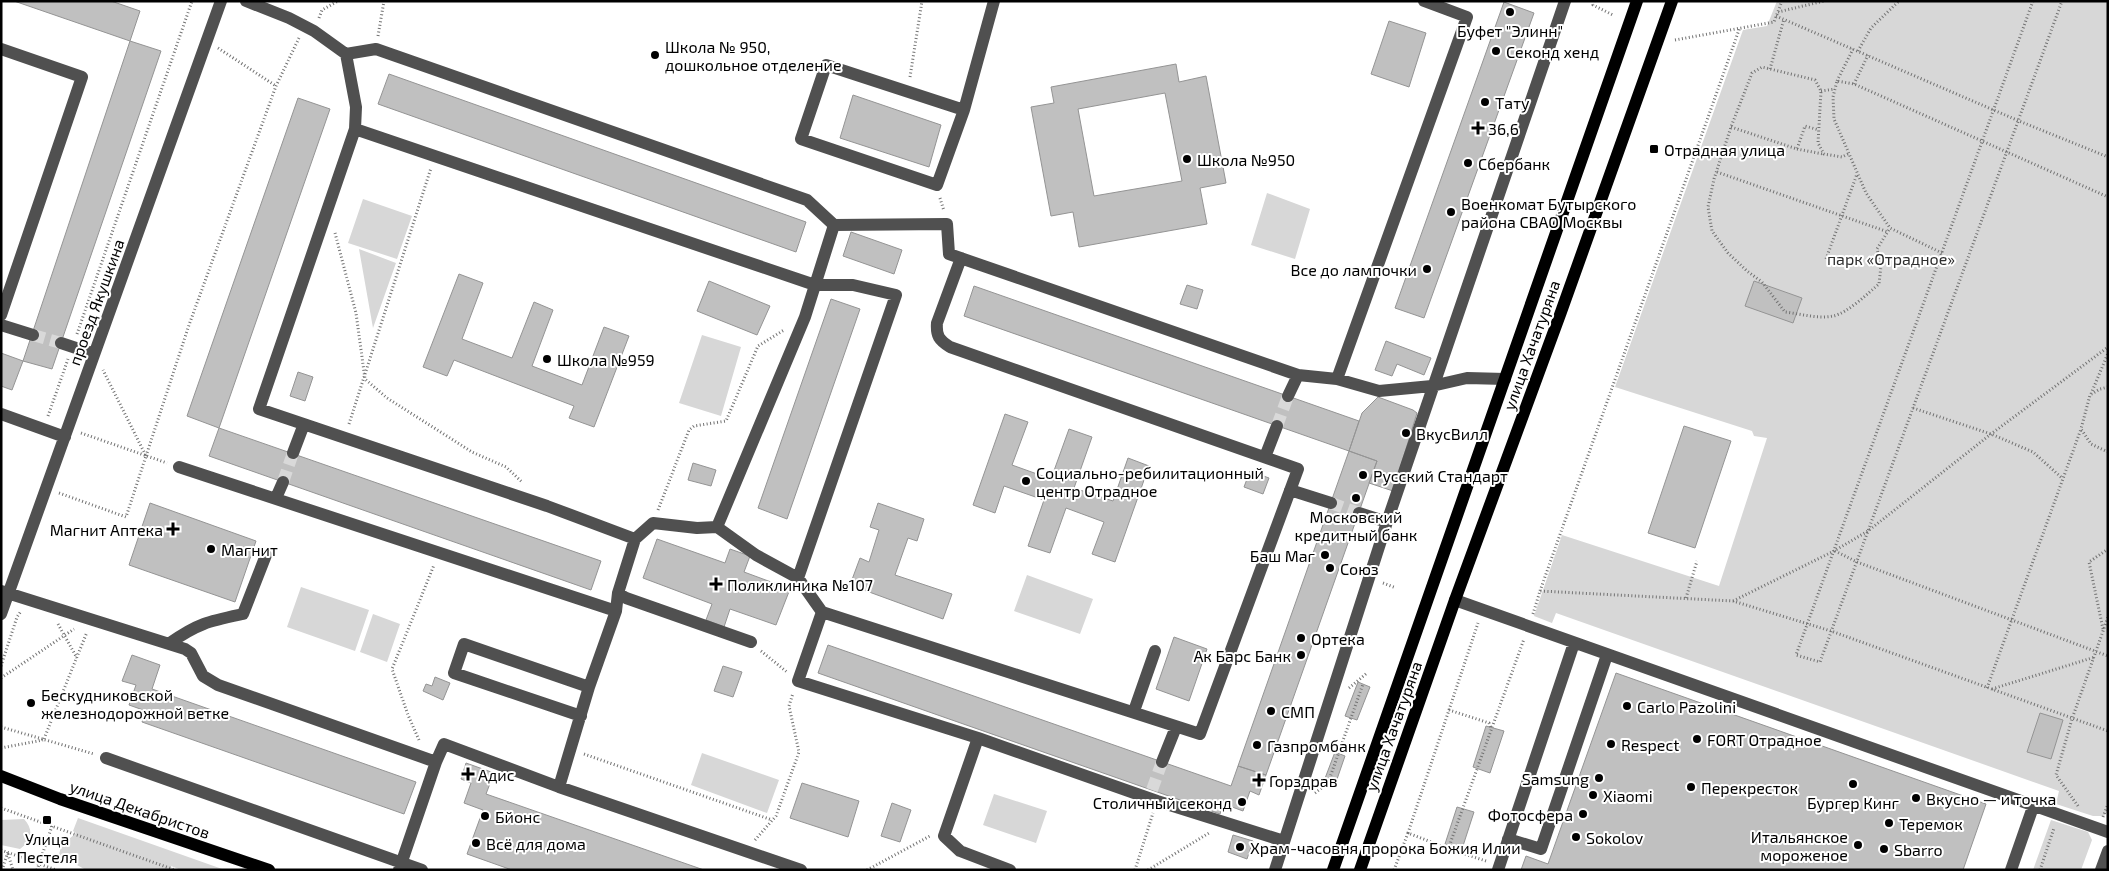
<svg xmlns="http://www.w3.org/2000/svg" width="2109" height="871" viewBox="0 0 2109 871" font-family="'Exo 2',sans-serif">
  <rect width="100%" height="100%" fill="#fff"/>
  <path fill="#d7d7d7" d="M1777 1H2108V811L2104 816H2093L2056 804 2059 791 1556 613 1552 623 1534 616 1562 535 1719 586 1767 438 1754 436 1752 431 1615 387 1743 30 1767 26Z
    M1267 193 1310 209 1295 259 1251 245Z
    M363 199 412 216 397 259 348 243Z
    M359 249 396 263 373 328Z
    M702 335 741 347 721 416 679 403Z
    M1027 575 1093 599 1080 634 1014 611Z
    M301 587 369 610 355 651 287 627Z
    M373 614 400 624 387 662 360 652Z
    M702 753 779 780 767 813 691 785Z
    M994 794 1047 811 1036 843 983 825Z
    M78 818 225 870H181L171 866 172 870H86L59 855 61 846 76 833 73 831Z
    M24 819C34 830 32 840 20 849L1 845V820Z
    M2051 820 2088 832 2092 840 2081 870H2033Z"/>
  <path fill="#c0c0c0" stroke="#949494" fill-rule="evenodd" d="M14 1H111L140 11 130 41Z
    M1504 2 1534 13 1424 318 1395 308Z
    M1389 21 1426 33 1409 87 1371 74Z
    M130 41 161 51 52 369 23 361Z
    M1176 64 1179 82 1206 76 1226 183 1200 188 1207 224 1079 247 1073 212 1051 216 1031 107 1054 103 1051 87ZM1165 93 1182 181 1094 196 1078 109Z
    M389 74 806 222 796 252 378 104Z
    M853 95 941 125 929 167 840 138Z
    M298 98 330 109 219 428 187 416Z
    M851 232 902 250 894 274 843 256Z
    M459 274 483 283 462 339 512 358 534 302 553 310 532 366 582 385 604 327 629 336 594 427 569 418 574 406 454 360 447 376 423 367Z
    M709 281 770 306 757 335 697 311Z
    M1754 281 1802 298 1793 323 1745 306Z
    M1187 285 1203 290 1197 309 1180 304Z
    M974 286 1359 421 1349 451 964 316Z
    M831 299 860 309 787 519 758 508Z
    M1386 341 1431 358 1424 375 1397 364 1392 376 1375 370Z
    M1 353 23 361 12 390 1 386Z
    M298 372 313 377 305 401 290 396Z
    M1378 397 1413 410 1417 413 1393 491 1369 483 1377 461 1349 451 1362 413Z
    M1005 414 1028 422 1012 465 1051 479 1069 429 1092 437 1074 488 1113 501 1128 458 1149 466 1115 562 1092 554 1104 522 1066 508 1050 553 1028 546 1044 500 1004 486 995 513 973 505Z
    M1684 426 1731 441 1695 548 1648 533Z
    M219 428 601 561 591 590 209 456Z
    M1349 451 1377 461 1266 775 1238 766Z
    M693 463 716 470 711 486 688 480Z
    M1250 471 1269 478 1263 494 1244 487Z
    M150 503 256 541 235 602 129 565Z
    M878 503 924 519 917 541 908 538 895 575 952 594 943 619 850 585 860 558 869 562 879 530 870 527Z
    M657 539 725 563 730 549 750 556 744 572 790 589 776 625 730 609 724 627 706 620 712 604 643 578Z
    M1174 637 1207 649 1189 701 1156 689Z
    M828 645 1231 786 1238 766 1266 775 1259 795 1250 791 1243 811 1224 804 1220 814 818 673Z
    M132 655 160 665 152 689 416 782 404 814 142 722 146 711 129 705 136 685 122 681Z
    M723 666 742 672 733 697 714 691Z
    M1616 673 1986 804 1963 870H1521L1526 856 1548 864Z
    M435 677 450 683 443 700 423 691 426 684 432 686Z
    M1358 682 1370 687 1357 720 1345 716Z
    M2040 713 2063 720 2051 759 2027 752Z
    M1486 726 1504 731 1490 773 1473 767Z
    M1335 752 1345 756 1335 785 1324 781Z
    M466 763 494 773 486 794 704 870H512L467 854 483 810 464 803 471 783 461 779Z
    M802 783 859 801 848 837 790 818Z
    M892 803 911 810 900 842 881 836Z
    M1457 807 1474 812 1462 849 1445 844Z
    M1233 835 1253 841 1247 859 1228 852Z"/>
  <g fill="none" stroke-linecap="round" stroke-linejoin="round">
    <path stroke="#d9d9d9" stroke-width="12" stroke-dasharray="12 6" stroke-linecap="butt" d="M33 335 61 343
      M1277 426 1288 396
      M283 482 293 453
      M1331 503 1359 513
      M1152 790 1162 762"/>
    <path stroke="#727272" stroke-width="3" stroke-dasharray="1 2.5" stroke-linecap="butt" d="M1594 1 1593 5 1613 15
      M2033 1 1796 655 1820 662 2062 1
      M1778 12 1824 1
      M1776 16 2019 121 2108 157
      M319 18 322 10 338 1
      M378 36 384 1
      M1675 40 1774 22 1782 1
      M218 48 276 86
      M1858 51 1871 28 1899 1
      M1770 69 1784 19
      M910 77 922 1
      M1837 81 1853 49
      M1854 84 1868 55
      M1821 91 1835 89
      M1731 127 1797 149 1805 126 1819 130
      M1797 149 1823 154
      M1848 154 1842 157 1824 154 1818 143 1821 91 1815 80 1762 67 1752 73 1731 127 1714 179 1708 207 1712 231 1728 253 1747 271 1762 282 1785 312C1801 314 1818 319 1833 316 1848 313 1868 293 1879 284L1881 266 1877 249 1890 228
      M1717 172 1888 232
      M940 198 944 211
      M335 233 356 313 365 379 387 398 472 452 506 467 522 482
      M1942 253 1890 228 1866 193 1834 119 1833 97 1837 81 1854 84 2108 197
      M1826 259 1857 174
      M77 334 192 1
      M2108 387 2100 389 2090 395 2081 429 2091 444 2108 452
      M2091 394 2108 353
      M1913 408 1991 434 2033 452 2062 478
      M48 416 68 359
      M349 424 431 168
      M81 433 167 463
      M146 456 189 325 276 86 299 38
      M59 493 126 517 146 456 103 370
      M658 510 689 430 694 426 726 421 758 346 784 330
      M1835 551 1857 562 2108 656
      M1383 583 1396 588
      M1540 591 1740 27
      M1686 598 1697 561
      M1733 601 1834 551 1868 531 1991 434 2108 347
      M1533 614 1540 591 1733 601 1831 631 2108 731
      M58 624 77 658
      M2103 629 2089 562 2108 549
      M761 651 787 672
      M1 666 17 617 21 611
      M1 678 74 629
      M1349 688 1367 673
      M1987 688 2081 429
      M1992 689 2095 657
      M1449 710 1478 623
      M1 727 94 754
      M44 739 87 632
      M419 740 408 715 392 669 434 565
      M1 748 43 740
      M584 754 772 820
      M1315 793 1328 783 1363 684
      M2078 806 2056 775 2072 719 2108 617
      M1 808 175 870
      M2103 817 2108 804
      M1408 833 1449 710 1489 723 1491 728
      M755 840 776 816 799 752 789 706 793 693
      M1 850 56 870
      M8 854 13 870
      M1486 861 1449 849 1451 841 1524 639
      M2 870 8 852
      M37 870 52 826
      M867 870 930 836
      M1135 870 1153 813
      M1148 870 1209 833
      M1394 870 1408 833 1449 849
      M2040 870 2054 828"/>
    <path stroke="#505050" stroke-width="12" d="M246 1 289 18 314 31 346 54 356 107 355 129 815 285H853L896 295 798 578 822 612 1200 734 1298 469 950 347C939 340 936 336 937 323L961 258
      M1 49 82 77 1 315
      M346 54 376 49 807 200 834 225 947 224 949 254 1298 375 1337 379 1379 391 1432 386 1467 378 1505 379
      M964 110 826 65 801 139 937 185 964 110 994 1
      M355 129 259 409 547 506 635 539
      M1 325 33 335
      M61 343 94 354
      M1337 379 1467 17 1424 1
      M1288 396 1298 375
      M1 414 65 437
      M293 453 304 424
      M1265 457 1277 426
      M179 467 616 611 618 593 635 539 653 523 697 528 717 527 805 317 834 225
      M1290 490 1331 503
      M276 498 283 482
      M1359 513 1387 522
      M717 527 756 555 798 578
      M1 591 185 649 191 653 203 676 218 685 436 762 444 744 559 787
      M618 593 626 598 751 642
      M1455 600 2108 832
      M616 611 589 687 559 787 801 870
      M822 612 798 681 978 738 1157 801 1284 841
      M1 614 221 1
      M170 643C198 623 210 621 243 614L266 555
      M1134 711 1155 651
      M581 716 454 673 464 644 589 687
      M978 738 944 836 960 851 1010 870
      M106 758 422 870
      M1162 762 1176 727
      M1508 839 1541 849 1607 655
      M399 870 436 762
      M1275 870 1387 522 1565 1
      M1498 870 1574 643
      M2011 870 2033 807
      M2101 870 2108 851"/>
    <path stroke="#000" stroke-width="12" d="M1 776 60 799 269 870
      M1333 870 1637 1
      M1360 870 1455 600 1561 312 1672 1"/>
  </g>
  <g fill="#000" stroke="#fff" stroke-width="2">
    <circle cx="1510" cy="12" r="5"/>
    <circle cx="1496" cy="51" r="5"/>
    <circle cx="655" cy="55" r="5"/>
    <circle cx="1485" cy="102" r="5"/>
    <path d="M1475.5 120.5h5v5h5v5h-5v5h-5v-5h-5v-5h5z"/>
    <rect x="1649" y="144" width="10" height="10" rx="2.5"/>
    <circle cx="1187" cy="159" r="5"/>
    <circle cx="1468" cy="163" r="5"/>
    <circle cx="1451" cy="212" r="5"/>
    <circle cx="1427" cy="269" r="5"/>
    <circle cx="547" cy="359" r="5"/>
    <circle cx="1406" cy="433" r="5"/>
    <circle cx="1363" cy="475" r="5"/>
    <circle cx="1026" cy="481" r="5"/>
    <circle cx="1356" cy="498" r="5"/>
    <path d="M170.5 521.5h5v5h5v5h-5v5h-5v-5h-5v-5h5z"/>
    <circle cx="211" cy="549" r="5"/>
    <circle cx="1325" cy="555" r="5"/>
    <circle cx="1330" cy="568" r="5"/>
    <path d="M713.5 576.5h5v5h5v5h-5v5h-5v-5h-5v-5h5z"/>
    <circle cx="1301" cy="638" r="5"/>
    <circle cx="1301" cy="655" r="5"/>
    <circle cx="31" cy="703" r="5"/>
    <circle cx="1627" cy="706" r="5"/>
    <circle cx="1271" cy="711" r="5"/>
    <circle cx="1697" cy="739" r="5"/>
    <circle cx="1611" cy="744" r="5"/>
    <circle cx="1257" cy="745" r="5"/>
    <path d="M465.5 766.5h5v5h5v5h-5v5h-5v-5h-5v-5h5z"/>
    <circle cx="1599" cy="778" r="5"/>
    <path d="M1256.5 772.5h5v5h5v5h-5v5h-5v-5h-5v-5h5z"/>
    <circle cx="1853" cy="784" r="5"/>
    <circle cx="1691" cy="787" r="5"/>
    <circle cx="1593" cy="795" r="5"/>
    <circle cx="1916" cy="798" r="5"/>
    <circle cx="1242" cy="802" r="5"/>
    <circle cx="1583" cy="814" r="5"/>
    <circle cx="485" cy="816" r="5"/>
    <rect x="42" y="815" width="10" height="10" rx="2.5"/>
    <circle cx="1889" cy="823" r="5"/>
    <circle cx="1576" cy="837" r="5"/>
    <circle cx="476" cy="843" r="5"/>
    <circle cx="1858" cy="845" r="5"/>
    <circle cx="1240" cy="847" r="5"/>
    <circle cx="1884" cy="849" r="5"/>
  </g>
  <g text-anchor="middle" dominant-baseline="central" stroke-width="4" stroke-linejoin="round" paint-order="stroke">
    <g font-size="16" fill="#000" stroke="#fff" text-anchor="start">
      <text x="1510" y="30" text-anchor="middle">Буфет "Элинн"</text>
      <text x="665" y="46">Школа № 950,<tspan x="665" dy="18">дошкольное отделение</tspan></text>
      <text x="1506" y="51">Секонд хенд</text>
      <text x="1495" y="102">Тату</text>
      <text x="1488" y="128">36,6</text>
      <text x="1664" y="149">Отрадная улица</text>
      <text x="1197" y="159">Школа №950</text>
      <text x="1478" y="163">Сбербанк</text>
      <text x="1461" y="203">Военкомат Бутырского<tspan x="1461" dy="18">района СВАО Москвы</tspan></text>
      <text x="1417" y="269" text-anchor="end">Все до лампочки</text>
      <text x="557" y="359">Школа №959</text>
      <text x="1416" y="433">ВкусВилл</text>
      <text x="1036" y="472">Социально-ребилитационный<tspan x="1036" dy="18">центр Отрадное</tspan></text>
      <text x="1373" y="475">Русский Стандарт</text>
      <text x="1356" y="516" text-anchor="middle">Московский<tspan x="1356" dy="18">кредитный банк</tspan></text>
      <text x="163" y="529" text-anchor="end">Магнит Аптека</text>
      <text x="221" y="549">Магнит</text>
      <text x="1315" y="555" text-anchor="end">Баш Маг</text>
      <text x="1340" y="568">Союз</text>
      <text x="727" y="584">Поликлиника №107</text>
      <text x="1311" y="638">Ортека</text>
      <text x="1291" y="655" text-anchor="end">Ак Барс Банк</text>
      <text x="41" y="694">Бескудниковской<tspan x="41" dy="18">железнодорожной ветке</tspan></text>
      <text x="1637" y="706">Carlo Pazolini</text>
      <text x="1281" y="711">СМП</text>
      <text x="1707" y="739">FORT Отрадное</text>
      <text x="1621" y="744">Respect</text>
      <text x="1267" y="745">Газпромбанк</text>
      <text x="478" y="774">Адис</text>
      <text x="1589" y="778" text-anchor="end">Samsung</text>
      <text x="1269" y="780">Горздрав</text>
      <text x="1701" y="787">Перекресток</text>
      <text x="1603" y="795">Xiaomi</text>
      <text x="1926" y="798">Вкусно — и точка</text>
      <text x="1232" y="802" text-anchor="end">Столичный секонд</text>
      <text x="1853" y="802" text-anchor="middle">Бургер Кинг</text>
      <text x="1573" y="814" text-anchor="end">Фотосфера</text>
      <text x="495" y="816">Бйонс</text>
      <text x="1899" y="823">Теремок</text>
      <text x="1848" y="836" text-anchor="end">Итальянское<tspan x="1848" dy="18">мороженое</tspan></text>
      <text x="1586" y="837">Sokolov</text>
      <text x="47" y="838" text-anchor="middle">Улица<tspan x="47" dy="18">Пестеля</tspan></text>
      <text x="486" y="843">Всё для дома</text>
      <text x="1250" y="847">Храм-часовня пророка Божия Илии</text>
      <text x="1894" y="849">Sbarro</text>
    </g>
    <g font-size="16" fill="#2e2e2e" stroke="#fff">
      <text x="1891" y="258">парк «Отрадное»</text>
    </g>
    <g font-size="16" fill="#000" stroke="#fff">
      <text transform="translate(96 302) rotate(-70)">проезд Якушкина</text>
      <text transform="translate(1531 345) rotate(-70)">улица Хачатуряна</text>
      <text transform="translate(1393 726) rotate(-70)">улица Хачатуряна</text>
      <text transform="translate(140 809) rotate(19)">улица Декабристов</text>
    </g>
  </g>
  <rect width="2109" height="871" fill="none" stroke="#000000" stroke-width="5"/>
</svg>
